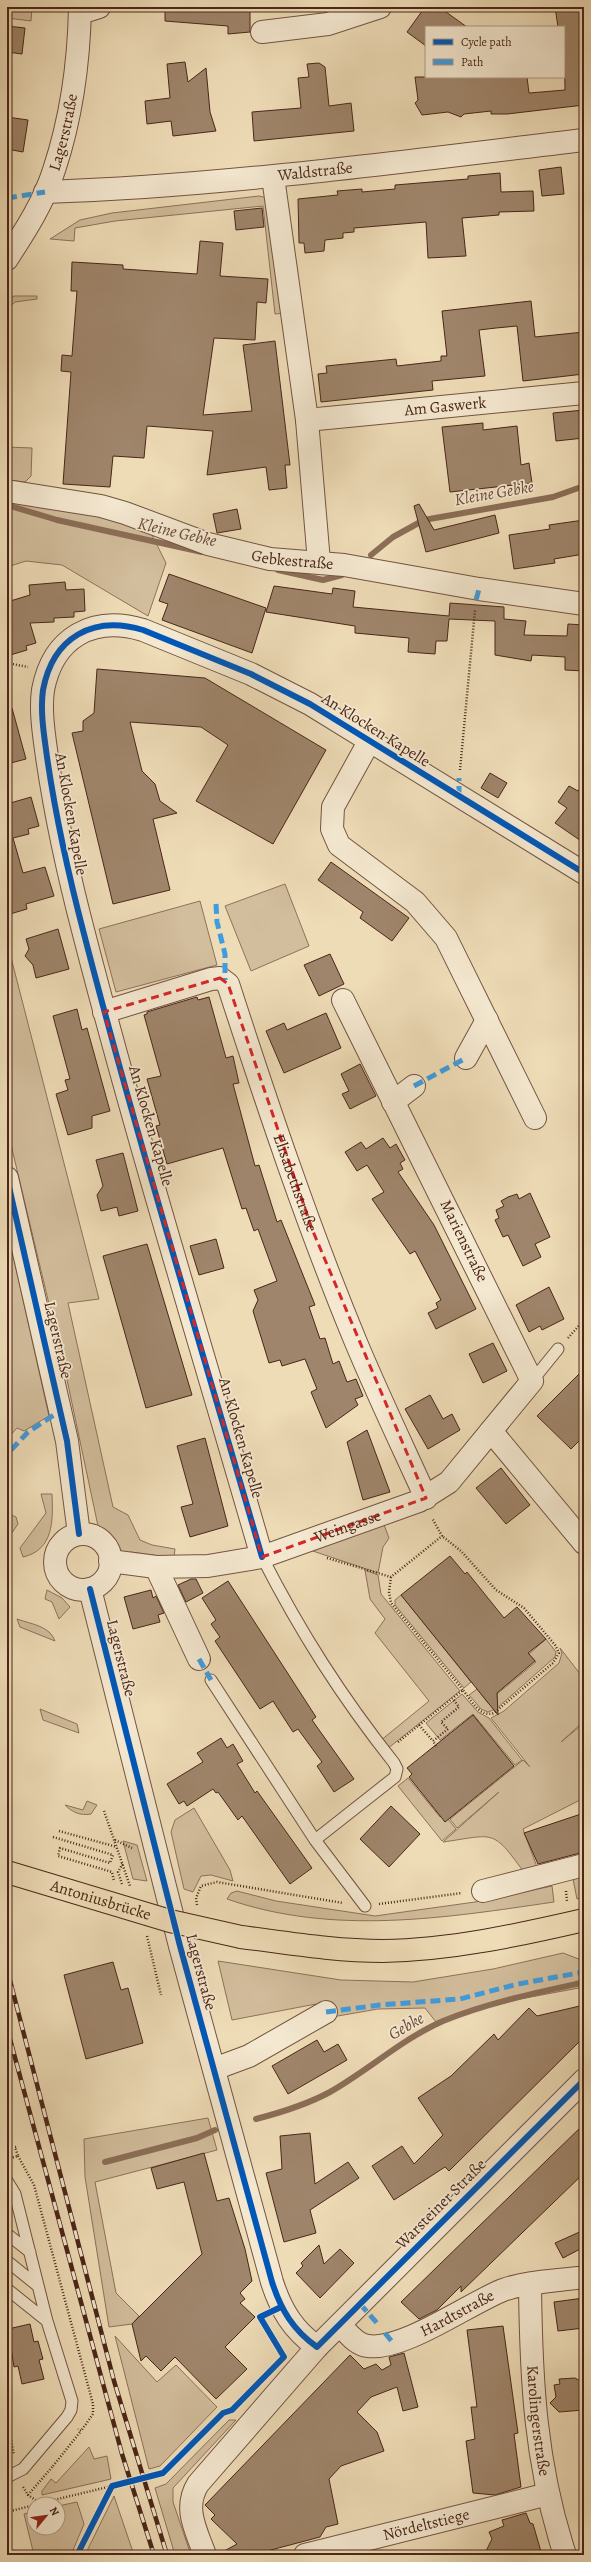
<svg xmlns="http://www.w3.org/2000/svg" width="591" height="2562" viewBox="0 0 591 2562" font-family="Alegreya,serif">
  <rect width="100%" height="100%" fill="#eedcb7"/>
  <filter id="stains"><feTurbulence type="fractalNoise" baseFrequency=".005" numOctaves="4"/><feColorMatrix values="0 0 0 0 .2 0 0 0 0 .09 0 0 0 0 .02 0 0 0 .5 -.17"/></filter>
  <radialGradient id="worn" r=".72"><stop offset=".6" stop-color="#630" stop-opacity="0"/><stop offset="1" stop-color="#630" stop-opacity=".3"/></radialGradient>
  <path fill="#d2bd9c" stroke="#8e725a" d="M7 7H32L31 21 7 18Z
    M259 196 268 198 286 313 275 314 263 206 115 221 75 228 74 241 50 239 80 220 112 213Z
    M14 296H37V299L15 302 7 309V301Z
    M7 447 32 448 31 476 25 482 7 480Z
    M7 498 148 527 166 563 148 616 62 565 26 561 7 567Z
    M285 884 309 946 251 971 225 906Z
    M200 901 217 965 116 992 99 929Z
    M7 942 99 1299 68 1303 113 1507 128 1515 140 1540 152 1545 175 1549 174 1558 131 1552 121 1557 115 1545 98 1526 66 1375 7 1128Z
    M7 1228 49 1416 24 1431 17 1428 8 1438Z
    M41 1494H52C53 1520 54 1550 23 1557L20 1548 46 1513Z
    M7 1513 16 1517 18 1524 7 1540V1530L10 1531Z
    M383 1522 389 1538 383 1547 378 1573 304 1548Z
    M365 1570 378 1575 381 1594 460 1691 387 1749 380 1741 429 1701 375 1633 385 1619 370 1599Z
    M47 1590 62 1598 70 1607 59 1619 52 1602 45 1599Z
    M401 1595 471 1682 464 1688 395 1605V1600Z
    M17 1619C31 1624 50 1626 55 1641L20 1627Z
    M546 1639 556 1652 555 1657 496 1709 488 1712 481 1709 469 1695 477 1689 488 1703 497 1700V1694L536 1662 529 1654Z
    M560 1648 584 1679V1721L561 1742 584 1723V1798L523 1829 537 1867 523 1871C492 1828 494 1835 443 1842L499 1792 457 1828 450 1819 523 1760 530 1767 491 1718 504 1711 559 1663 562 1653Z
    M462 1694 478 1712 489 1718 522 1760 515 1765 473 1714 440 1740 426 1723Z
    M40 1709 77 1724 79 1733 43 1720Z
    M408 1778 440 1817 444 1814 456 1829 442 1841 398 1786Z
    M87 1801 97 1805 91 1814C80 1816 72 1812 65 1805L83 1810Z
    M194 1808 230 1870 233 1881 211 1875 201 1876 193 1892 184 1889 171 1832 175 1820Z
    M123 1841 137 1845 147 1881 133 1879Z
    M584 1876V1897L577 1899 573 1879Z
    M552 1886 554 1902C445 1918 333 1936 227 1899L231 1893 237 1891 276 1901 375 1916 482 1901Z
    M563 1953 584 1961V1987L488 2005 436 2022 425 2008 378 2009 332 2017 316 2004 232 2020 218 1961 341 1980 413 1982 493 1969Z
    M208 2118 217 2150 95 2182 116 2293 139 2316 132 2324 109 2327 85 2177 84 2139Z
    M115 2336 157 2382 176 2365 217 2407 160 2466 149 2469Z
    M229 2420H236L173 2488V2502L191 2555H175L155 2488 166 2484Z
    M89 2447 94 2459 107 2456 111 2479 42 2495V2491L51 2479 56 2483Z
    M114 2496 134 2555H85Z
    M77 2502 84 2524 71 2555H34L24 2514 34 2511V2528H58V2506Z"/>
  <g fill="none" stroke-linecap="round" stroke-linejoin="round">
    <path stroke="#8b6e57" stroke-width="6" d="M7 505 57 520 202 552
      M371 555 393 537 424 520 553 497 584 486
      M278 570 323 580 342 575
      M256 2119C283 2112 306 2105 330 2092 369 2070 402 2039 443 2021 487 2003 535 1993 581 1983
      M105 2162 197 2138 215 2130"/>
  </g>
  <path fill="#9f856b" stroke="#4a2618" d="M165 7H250V32L228 34V26L165 21Z
    M425 7H439L467 27H426V46L407 32Z
    M555 7H584V105L507 114H491V111L464 114 461 117 448 112 422 115 415 103 418 100 415 77H527L529 93 565 90 564 27H558Z
    M7 26 25 28 22 54 7 52Z
    M185 62 188 82 206 68 210 112 216 131 173 136 171 121 147 124 145 101 170 98 167 64Z
    M319 63 325 67 329 106 351 103 354 131 254 141 252 112 301 108 298 78 309 77 307 64Z
    M7 117 28 120 23 152 7 149Z
    M561 167 564 194 542 196 539 170Z
    M500 173 501 192 533 191 534 211 499 212V215L462 218 466 256 428 258 426 222 354 228V232L343 233V238L325 240 324 251 305 253 304 243H299L298 199 338 195 337 191 362 189V192L395 189V185L468 179V176Z
    M262 208 264 227 236 230 234 211Z
    M200 241 223 243 220 276 268 279 266 303 257 302 255 340 214 338 203 415 252 411 243 345 275 341 290 465H285L287 488 269 490 266 467 207 475 213 431 147 426 144 458 113 456 110 487 63 484 71 372 61 371 62 355 72 356 77 291H71L72 262 123 265V269L197 274Z
    M531 301 535 337 584 332V374L523 381 517 326 496 328 479 330 485 376 432 381 433 390 321 402 318 374 327 373 326 366 396 359 397 366 441 361V356H447L442 311Z
    M584 410V438L556 441 553 413Z
    M483 423V430L517 426 521 465 529 463 532 483 450 492 442 427Z
    M419 504 434 530 495 515 499 533 426 552 414 506Z
    M237 509 241 529 217 533 213 514Z
    M584 520V554L554 559 555 563 514 569 509 535 550 529 549 525Z
    M169 574 266 608 252 653 162 620 168 604 159 601Z
    M65 582 66 590 84 589 85 611 74 612V617L54 618V622L30 623 36 643 26 646 27 650 7 656V602L30 595 29 585Z
    M274 586 332 594 333 588 355 591 353 607 449 616 450 603 504 607V619L526 621 524 635 567 636 568 624 584 625V671L565 670V657L532 655 531 661 495 655V621L449 619 447 641H436L435 654 408 652 409 638 355 633V626L266 612Z
    M97 669 205 678 326 750 273 844 196 801 228 745 201 727 130 722 142 771 155 784 160 801 177 813 153 819 170 890 113 904 72 733 83 731V721L94 713Z
    M7 708H12L26 759 7 764Z
    M490 773 507 783 498 798 481 788Z
    M584 783V843L555 823 567 808 558 802 569 786 578 791Z
    M31 797 39 826 28 829 29 834 13 838 23 873 45 867 54 896 26 904 27 909 10 914 7 902V804Z
    M331 862 409 918 392 941 360 918 363 912 318 880Z
    M58 929 69 969 36 978 33 965 25 956 29 949 26 939Z
    M330 954 344 984 319 996 304 965Z
    M197 997 198 1000 209 997 226 1058 233 1056 239 1083 233 1084 255 1166 259 1165 277 1222 281 1220 315 1305 309 1307 320 1339 325 1338 333 1364 339 1361 347 1382 356 1379 363 1396 355 1399 358 1405 326 1428 311 1392 317 1389 305 1359 282 1366 280 1360 269 1363 253 1311 258 1300 254 1290 277 1281 258 1229 254 1231 246 1208 242 1209 223 1148 167 1164 156 1126 160 1125 147 1079 161 1076 144 1015 147 1014V1012Z
    M77 1009 82 1030 87 1028 110 1111 92 1116V1128L68 1135 56 1094 68 1090 65 1080 70 1079 53 1016Z
    M326 1013 341 1048 284 1073 266 1031 284 1023 287 1030Z
    M360 1064 376 1096 350 1109 342 1094 349 1091 341 1074Z
    M383 1138 390 1148 396 1144 405 1160 400 1163 403 1169 398 1172 434 1225 476 1309 436 1329 428 1313 438 1308 436 1303 441 1300 415 1251 410 1254 372 1199 384 1192 367 1165 357 1171 345 1152 361 1142 366 1149Z
    M123 1153 138 1211 119 1216 117 1207 101 1211 97 1195 103 1186 96 1160Z
    M530 1193 550 1237 535 1244 541 1257 523 1266 508 1235 503 1237 495 1220 499 1218 496 1210 504 1206 501 1201 508 1197 517 1194 519 1199Z
    M216 1239 224 1268 199 1275 190 1246Z
    M147 1244 192 1395 146 1408 103 1256Z
    M549 1287 564 1319 542 1330 540 1326 529 1332 516 1305Z
    M493 1343 507 1371 483 1383 469 1354Z
    M584 1369V1436L571 1449 537 1416Z
    M430 1395 443 1419 452 1414 460 1430 428 1449 405 1409Z
    M367 1430 390 1492 363 1500 347 1442Z
    M205 1438 228 1526 190 1537 181 1507 193 1504 177 1446Z
    M501 1468 530 1505 506 1524 476 1488Z
    M450 1556 465 1574 467 1572 504 1618 517 1607 546 1639 528 1653 535 1661 497 1693 498 1715 401 1595Z
    M191 1579H196L203 1593 186 1602 178 1585Z
    M228 1581 316 1717 312 1720 354 1779 334 1792 317 1766 322 1762 298 1729 293 1732 273 1701 260 1709 215 1641 220 1637 211 1624 216 1620 202 1598Z
    M151 1590 153 1598 156 1596 164 1613 158 1615 160 1622 133 1629 124 1597Z
    M473 1715 514 1766 445 1822 409 1777 412 1774 407 1768Z
    M221 1738 227 1748 233 1744 243 1761 237 1764 255 1793 257 1791 312 1868 290 1884 242 1816 238 1820 218 1792 216 1793 213 1789 187 1806 184 1801 179 1804 167 1784 203 1762 197 1753Z
    M391 1806 420 1834 389 1867 360 1839Z
    M584 1813V1852L538 1864 524 1833Z
    M113 1962 121 1990 128 1988 143 2043 86 2059 64 1975Z
    M584 2005V2037L449 2171 445 2167 394 2200 372 2166 402 2146 414 2164 443 2135 418 2098 451 2076 494 2034 498 2040 529 2008 537 2016Z
    M317 2040 324 2052 338 2044 347 2060 288 2094 272 2066Z
    M584 2124V2173L461 2292V2286L437 2310 419 2319 401 2302Z
    M310 2133 315 2184 348 2162 359 2178 310 2210 316 2233 284 2242 266 2173 282 2169 280 2136Z
    M204 2153 217 2201 229 2198 245 2249 252 2281 240 2293 245 2299 240 2303 255 2317 225 2347 247 2369 216 2399 175 2357 161 2371 146 2356 141 2361 132 2324 202 2254 184 2182 157 2189 151 2168Z
    M584 2230V2247L563 2258 555 2243Z
    M319 2245 324 2264 340 2249 354 2263 320 2298 296 2273 303 2266 301 2263Z
    M584 2298V2328L558 2331 554 2302Z
    M30 2324 34 2342 38 2341 43 2359 39 2360 44 2379 22 2384 18 2366 14 2367 8 2329Z
    M503 2326 518 2433 514 2434 521 2487 495 2495 473 2493 466 2441 475 2439 471 2407H477L467 2330Z
    M404 2353 418 2407 403 2411 397 2387 371 2397 357 2412 377 2432 384 2451 341 2466 329 2479 338 2524 326 2527 320 2537 252 2555H217L237 2544 211 2519 215 2515 205 2505 350 2355 364 2369 376 2364 382 2370 391 2365 389 2357Z
    M575 2378 584 2383V2410L559 2412 550 2403 556 2397 554 2385 560 2384 559 2379Z
    M526 2513 530 2523 533 2524 542 2555H484L492 2539 489 2532 504 2526 502 2520Z"/>
  <g fill="none" stroke-linecap="round" stroke-linejoin="round">
    <g stroke="#735440" stroke-width="13">
      <path id="service" d="M532 1381 558 1349
        M211 1680 315 1840 395 1777 397 1769 394 1763C341 1696 301 1633 262 1557
        M315 1840 365 1906
        M7 2181 15 2194 47 2321 72 2401 71 2410 67 2417 23 2469 7 2477
        M7 2234 30 2252
        M7 2261 38 2286
        M7 2289 47 2321"/>
    </g>
    <g stroke="#735440" stroke-width="24">
      <g id="minor">
        <path d="M80 13 99 7"/>
        <path d="M262 32 328 24 380 7"/>
        <path d="M273 177 307 420 319 562"/>
        <path id="s1" d="M45 192C226 186 405 161 584 140"/>
        <path id="s2" d="M7 259C25 231 44 202 54 170 71 119 79 60 80 7"/>
        <path id="s3" d="M307 420 584 393"/>
        <path id="s4" d="M7 491 101 506 125 513 208 544 270 559 344 565 479 589 584 604"/>
        <path d="M370 740 333 807 332 829 339 845 415 902 446 938 535 1118"/>
        <path id="s5" d="M104 1012 211 979 220 978 228 984C267 1104 307 1224 355 1340 377 1393 402 1445 426 1498"/>
        <path d="M466 1058 487 1020"/>
        <path d="M393 1102 414 1086"/>
        <path d="M7 1178 67 1441 79 1534"/>
        <path d="M491 1431 584 1543"/>
        <circle cx="83" cy="1562" r="28"/>
        <path d="M262 1557C202 1349 138 1143 84 934 68 873 56 819 47 757 44 735 40 711 43 690 53 637 93 615 143 630L251 674 310 704 584 873"/>
        <path id="s6" d="M110 1561 156 1567 208 1566 262 1557 419 1501 449 1482 532 1381 343 1000"/>
        <path d="M156 1567 199 1659"/>
        <path d="M90 1589 180 1946 272 2282C281 2310 293 2330 317 2347"/>
        <path d="M483 1891 584 1865"/>
        <path d="M214 2069 249 2056 326 2012"/>
        <path id="s7" d="M530 2284C531 2380 535 2463 565 2555"/>
        <path id="s8" d="M340 2325C348 2333 356 2345 368 2346 403 2351 468 2304 503 2290 528 2281 558 2281 584 2277"/>
        <path d="M205 2555C196 2530 183 2508 198 2484L317 2347 584 2080"/>
        <path id="s9" d="M305 2555 548 2494"/>
      </g>
    </g>
    <g stroke="#4a2618" stroke-width="24">
      <path id="primary" d="M241 1937C288 1943 335 1951 383 1951 450 1950 519 1935 584 1920"/>
    </g>
    <path stroke="#4a2618" stroke-width="2.5" stroke-dasharray="1 2" stroke-linecap="butt" d="M7 196V198
      M7 663 28 667
      M460 770 475 610
      M568 1338 584 1320
      M327 1558 391 1577 442 1536 432 1518
      M391 1577 389 1592 391 1603 463 1690
      M419 1725 433 1741
      M398 1742 463 1690C471 1700 480 1718 494 1713L553 1663 559 1653 555 1645 524 1608 496 1590 461 1551 442 1536
      M436 1746 433 1741 448 1729 441 1722 459 1707 453 1699
      M104 1811 130 1886
      M59 1831 117 1847
      M53 1837 113 1855 110 1863 60 1848 58 1856 112 1872 114 1881
      M115 1840 132 1848
      M122 1884 118 1872 123 1863
      M566 1891 567 1902
      M379 1904 462 1893
      M197 1905 196 1898 201 1886 217 1882 343 1903
      M147 1936 161 1995
      M18 2156 34 2185 93 2404V2414L81 2431 78 2429
      M7 2159 18 2156 15 2147H17
      M7 2420 14 2455
      M53 2466 81 2431
      M23 2487 28 2495 40 2503
      M28 2495 53 2466
      M37 2504 112 2486
      M7 2512 34 2505"/>
    <use href="#service" stroke="#f4e8d0" stroke-width="11"/>
    <use href="#minor" stroke="#f4e8d0" stroke-width="22"/>
    <use href="#primary" stroke="#eedcb7" stroke-width="22"/>
    <g stroke="#4a2618" stroke-width="4.5">
      <path id="rail" d="M7 1969 114 2381 167 2555
        M7 2028 122 2454 154 2555"/>
    </g>
    <use href="#rail" stroke="#f4e8d0" stroke-width="3" stroke-dasharray="9" stroke-linecap="butt"/>
    <g stroke="#4a2618" stroke-width="24" stroke-linecap="butt">
      <g id="primary-bridge">
        <path id="s10" d="M7 1872 170 1921 241 1937"/>
      </g>
    </g>
    <use href="#primary-bridge" stroke="#eedcb7" stroke-width="22"/>
    <path stroke="#409cdf" stroke-width="5" stroke-dasharray="10 5" stroke-linecap="butt" d="M7 198 45 192
      M476 600 479 589
      M459 796V778
      M216 904 217 922 225 954V980
      M414 1086 466 1058
      M11 1450 28 1432 60 1411
      M199 1659 211 1680
      M326 2012 380 2005 460 1999 518 1984 584 1972
      M360 2304 377 2323
      M385 2333 393 2343"/>
    <g stroke="#f4e8d0" stroke-width="8">
      <path id="cycleway" d="M7 1178 67 1441 79 1534
        M262 1557C202 1349 138 1143 84 934 68 873 56 819 47 757 44 735 40 711 43 690 53 637 93 615 143 630L251 674 310 704 584 873
        M90 1589 180 1946 272 2282C281 2310 293 2330 317 2347L584 2080
        M77 2555 112 2486 163 2473 223 2413 232 2410 284 2357 260 2317 281 2307"/>
    </g>
    <use href="#cycleway" stroke="#0057b8" stroke-width="6"/>
  </g>
  <path fill="none" stroke="#d62828" stroke-width="3" stroke-dasharray="8 5" stroke-linejoin="round" d="M220 978 228 984 312 1229 426 1498 262 1557 104 1012Z"/>
  <g text-anchor="middle" dominant-baseline="central" stroke-width="3.5" stroke-linejoin="round" paint-order="stroke">
    <g font-size="16" fill="#4a2618" stroke="#f4e8d0">
      <text stroke="none"><textPath href="#s2" startOffset="140">Lagerstraße</textPath></text>
      <text stroke="none"><textPath href="#s1" startOffset="271">Waldstraße</textPath></text>
      <text stroke="none"><textPath href="#s3" startOffset="139">Am Gaswerk</textPath></text>
      <text stroke="none"><textPath href="#s4" startOffset="295">Gebkestraße</textPath></text>
      <text transform="translate(376 730) rotate(32)">An Klocken Kapelle</text>
      <text transform="translate(71 814) rotate(80)">An Klocken Kapelle</text>
      <text transform="translate(151 1126) rotate(74)">An Klocken Kapelle</text>
      <text stroke="none"><textPath href="#s5" startOffset="341">Elisabethstraße</textPath></text>
      <text transform="translate(464 1241) rotate(64)">Marienstraße</text>
      <text transform="translate(58 1340) rotate(77)">Lagerstraße</text>
      <text transform="translate(241 1438) rotate(74)">An Klocken Kapelle</text>
      <text stroke="none"><textPath href="#s6" startOffset="244">Weingasse</textPath></text>
      <text transform="translate(121 1658) rotate(76)">Lagerstraße</text>
      <text stroke="none"><textPath href="#s10" startOffset="98">Antoniusbrücke</textPath></text>
      <text transform="translate(201 1972) rotate(75)">Lagerstraße</text>
      <text transform="translate(441 2204) rotate(-45)">Warsteiner Straße</text>
      <text stroke="none"><textPath href="#s8" startOffset="132">Hardtstraße</textPath></text>
      <text stroke="none"><textPath href="#s7" startOffset="137">Karolingerstraße</textPath></text>
      <text stroke="none"><textPath href="#s9" startOffset="125">Nördeltstiege</textPath></text>
    </g>
    <g font-size="17" font-style="italic" fill="#6a4a38" stroke="#f4e8d0">
      <text transform="translate(494 493) rotate(-10)">Kleine Gebke</text>
      <text transform="translate(177 532) rotate(13)">Kleine Gebke</text>
      <text transform="translate(406 2026) rotate(-30)">Gebke</text>
    </g>
  </g>
  <rect width="591" height="2562" fill="none" stroke="#eedcb7" stroke-width="24"/>
  <rect x="8" y="8" width="575" height="2546" fill="none" stroke="#4a2618" stroke-width="2"/>
  <rect x="12" y="12" width="567" height="2538" fill="none" stroke="#4a2618"/>
  <rect x="425" y="26" width="140" height="52" fill="#f4e8d0" stroke="#b09a86"/>
  <rect x="433" y="39" width="20" height="6" fill="#0057b8" stroke="#b09a86"/>
  <text x="461" y="46" font-size="12" fill="#4a2618">Cycle path</text>
  <rect x="433" y="59" width="20" height="6" fill="#409cdf" stroke="#b09a86"/>
  <text x="461" y="66" font-size="12" fill="#4a2618">Path</text>
  <g transform="translate(46 2516) rotate(61)"><circle r="19" fill="#f4e8d0" stroke="#b09a86"/>
  <path d="M0-3L7 15L0 10L-7 15Z" fill="#8f2418"/>
  <text y="-6" font-size="11" font-weight="bold" text-anchor="middle" fill="#4a2618">N</text>
  </g>
  <rect width="100%" height="100%" filter="url(#stains)"/>
  <rect width="100%" height="100%" fill="url(#worn)"/>
</svg>
